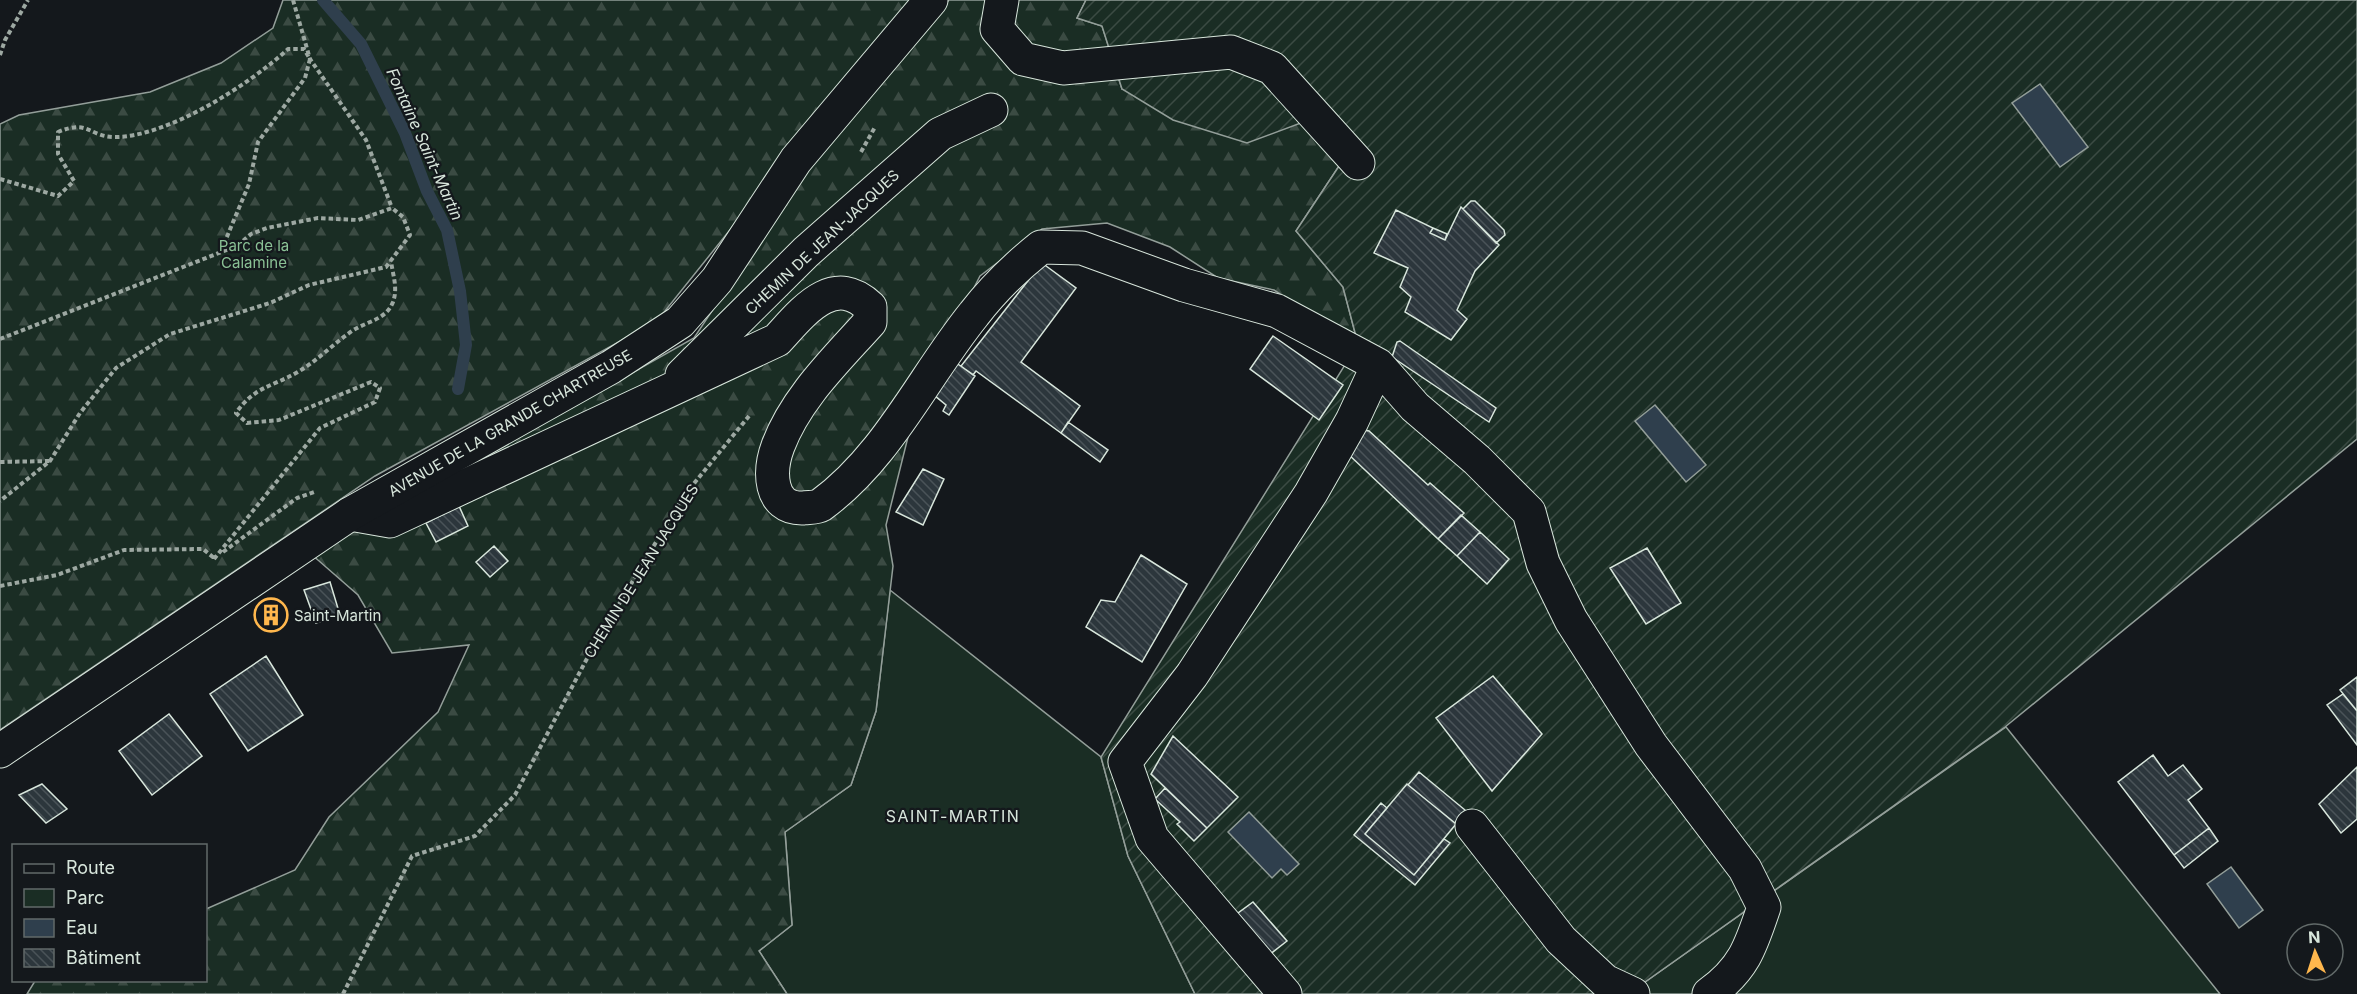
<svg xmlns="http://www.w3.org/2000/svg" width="2357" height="994" viewBox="0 0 2357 994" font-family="Inter,sans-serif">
  <defs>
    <pattern id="forest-firs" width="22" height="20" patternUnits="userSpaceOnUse" patternTransform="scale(1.5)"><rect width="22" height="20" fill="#1a2d24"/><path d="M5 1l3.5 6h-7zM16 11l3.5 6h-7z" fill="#3b4b43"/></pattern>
    <pattern id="garden-furrows" width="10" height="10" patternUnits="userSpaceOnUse" patternTransform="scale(1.5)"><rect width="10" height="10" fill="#1a2d24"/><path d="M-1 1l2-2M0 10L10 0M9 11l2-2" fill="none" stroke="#3b4b43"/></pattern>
    <pattern id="building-back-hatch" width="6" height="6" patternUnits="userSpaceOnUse" patternTransform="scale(1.5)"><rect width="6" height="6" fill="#2c363c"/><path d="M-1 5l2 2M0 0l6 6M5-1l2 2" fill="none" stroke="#4a5358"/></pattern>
  </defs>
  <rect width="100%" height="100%" fill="#14181c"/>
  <path fill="#1a2d24" stroke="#939e99" stroke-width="1.5" d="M890 590 1101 757 1128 856 1195 994H787L759 951 792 925 785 832 851 785 876 711Z
    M2006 727 2220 994H1628Z"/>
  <path fill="url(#forest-firs)" stroke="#939e99" stroke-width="1.5" d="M283 0H914L657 321 375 476 0 730V124L19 115 150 92 221 63 273 28Z
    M949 0H1086L1077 18 1102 26 1122 89 1333 111 1355 142 1296 231 1343 287 1358 344 1274 290 1218 278 1170 247 1107 223 1042 229 980 276 918 397 886 525 893 566 876 711 851 785 785 832 792 925 759 951 787 994H27L35 981 206 980V909L295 870 329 817 438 712 469 645 392 653 358 595 311 554 694 338 814 158Z"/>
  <path fill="url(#garden-furrows)" stroke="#939e99" stroke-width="1.5" d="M1086 0H2357V439L2005 727 1628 994H1195L1128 856 1101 757 1358 344 1343 287 1296 231 1355 142 1333 111 1247 143 1173 120 1122 89 1102 26 1077 18Z"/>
  <path fill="#2f3f4d" stroke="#939e99" stroke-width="1.5" d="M2040 84 2088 147 2060 167 2012 103Z
    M1655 405 1706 465 1686 482 1635 421Z
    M1249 812 1299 864 1287 875 1281 869 1272 878 1228 832Z
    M2231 867 2263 910 2239 928 2207 884Z"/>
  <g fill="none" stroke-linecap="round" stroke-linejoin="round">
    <path stroke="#2f3f4d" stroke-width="12" d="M323 0 361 44 405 133 427 191 447 230 460 291 466 345 458 389"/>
  </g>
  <path fill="url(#building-back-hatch)" stroke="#d8e6dc" stroke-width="1.5" d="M1471 201H1475L1504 230 1505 235 1496 243 1463 209Z
    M1461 207 1499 245 1475 271 1457 310 1467 319 1451 340 1405 312 1411 297 1400 287 1408 268 1374 253 1396 210 1433 228 1430 233 1445 240Z
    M1433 228 1447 234 1445 240 1430 233Z
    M1042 263 1076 288 1021 362 1080 406 1061 433 976 371 973 375 961 366Z
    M1273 336 1343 385 1319 420 1250 369Z
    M1400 341 1496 408 1489 422 1392 357 1397 342Z
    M952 360 975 376 949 415 943 411 946 405 929 391Z
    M1068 422 1108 450 1100 462 1061 433Z
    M1364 430 1369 431 1428 485 1430 483 1464 513 1438 539 1347 453Z
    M923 469 944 479 923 525 896 512Z
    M459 506 468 526 436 542 426 523Z
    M1461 515 1480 532 1457 556 1438 539Z
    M1480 532 1509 559 1487 584 1457 556Z
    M494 546 508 561 490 577 476 562Z
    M1647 548 1681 603 1646 624 1610 568Z
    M1141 555 1187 584 1142 662 1086 627 1101 600 1115 602Z
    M330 582 340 615 316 623 304 590Z
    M274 601 285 618 268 628 257 611Z
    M266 656 303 715 248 751 210 694Z
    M1493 676 1542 734 1492 791 1436 718Z
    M2357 677V711L2340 690Z
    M2343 694 2357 711V745L2327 705Z
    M169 714 202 756 152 795 119 751Z
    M1173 736 1238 797 1207 828 1151 774Z
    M2153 755 2168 776 2183 765 2202 789 2188 800 2209 828 2174 855 2118 782Z
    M2357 767V819L2341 833 2319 804Z
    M1419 772 1465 810 1455 823 1408 785Z
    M42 784 67 809 46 823 19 795Z
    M1407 784 1456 824 1414 875 1365 834Z
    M1165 788 1207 828 1194 841 1177 824 1180 822 1155 799Z
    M1381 803 1387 808 1365 834 1414 875 1444 839 1450 843 1415 885 1354 835Z
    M2209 828 2218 841 2184 868 2174 855Z
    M1253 902 1287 941 1264 959 1230 919Z"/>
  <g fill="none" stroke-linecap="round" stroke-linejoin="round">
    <g stroke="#d8e6dc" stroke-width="35">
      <path id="minor" d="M1002 0 997 29 1023 59 1063 68 1231 52 1272 68 1358 163
        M682 375 806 252 940 134 991 110
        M350 514 390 521 777 340C802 313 833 271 870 307V322C836 360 796 398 778 446 769 470 768 509 803 508 809 507 816 508 821 505 888 456 923 377 974 314 994 288 1016 267 1041 247L1082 248 1184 285 1277 311 1378 365 1415 407 1477 460 1529 512 1543 563 1571 620 1651 745 1745 869 1764 907C1751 946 1744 969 1709 994
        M1472 826 1561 940 1605 981 1633 994
        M1285 994 1152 838 1125 762 1192 675 1311 493 1352 421 1378 365"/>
    </g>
    <g stroke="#d8e6dc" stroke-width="35">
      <path id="major" d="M0 751 350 514 611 367 680 322 717 280 796 160 931 0"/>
    </g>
    <path stroke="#9da8a2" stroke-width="4" stroke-dasharray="4.5 3" stroke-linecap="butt" d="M293 0 310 59 366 140 392 208
      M0 55 5 40 28 0
      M861 152 875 127
      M0 179 58 196 74 181 58 154V132C89 119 89 137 115 137 168 137 250 84 288 49H304L310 59 305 78 258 142 249 184 226 239 228 245 237 246 251 234 267 228 318 218 358 220 392 208 403 217 410 235 386 267 309 285 270 303 170 334 116 368 80 413 50 461 0 501
      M0 339 234 247
      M0 462 50 461
      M223 552 297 498 314 492
      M214 559 320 428 375 402 380 388 371 382 279 420 247 423 236 413C254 387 271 387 296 373 316 362 333 344 352 331 367 321 386 320 393 302 398 288 393 276 391 261
      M0 586 57 575 124 550 203 549 214 558
      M343 994 412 856 475 836 515 795 591 651 683 497 749 416"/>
    <use href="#minor" stroke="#14181c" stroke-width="33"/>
    <use href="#major" stroke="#14181c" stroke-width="33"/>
  </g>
  <defs>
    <g id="building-ring" transform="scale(1.725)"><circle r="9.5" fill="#14181c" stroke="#ffb74d" stroke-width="1.5"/><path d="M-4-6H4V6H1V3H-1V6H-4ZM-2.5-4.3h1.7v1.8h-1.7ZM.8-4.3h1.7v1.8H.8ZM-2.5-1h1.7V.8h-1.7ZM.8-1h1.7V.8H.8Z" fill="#ffb74d"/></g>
  </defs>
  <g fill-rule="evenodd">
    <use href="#building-ring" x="271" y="615"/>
  </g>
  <g text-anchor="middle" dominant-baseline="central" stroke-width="4.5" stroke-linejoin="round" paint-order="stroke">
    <g font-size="15" fill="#d8e6dc" stroke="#14181c">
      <text transform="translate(822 242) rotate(-43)">CHEMIN DE JEAN-JACQUES</text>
      <text transform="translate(510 423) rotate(-30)">AVENUE DE LA GRANDE CHARTREUSE</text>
      <text transform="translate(641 571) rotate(-58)">CHEMIN DE JEAN JACQUES</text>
    </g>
    <g font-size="15" fill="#8ac095" stroke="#14181c">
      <text x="254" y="245">Parc de la<tspan x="254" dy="17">Calamine</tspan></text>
    </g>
    <g font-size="15" fill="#d8e6dc" stroke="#14181c" text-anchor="start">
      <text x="294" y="615">Saint-Martin</text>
    </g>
    <g font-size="16" font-style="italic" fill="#d8e6dc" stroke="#14181c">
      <text transform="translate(425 144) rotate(66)">Fontaine Saint-Martin</text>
    </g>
    <g font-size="16" letter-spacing="1.5" fill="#d8e6dc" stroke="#14181c">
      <text x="953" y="816">SAINT-MARTIN</text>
    </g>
  </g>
  <rect x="12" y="844" width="195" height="138" fill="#14181c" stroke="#626a69" stroke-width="1.5"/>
  <rect x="24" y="864" width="30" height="9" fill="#14181c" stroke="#626a69" stroke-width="1.5"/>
  <text x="66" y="874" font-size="18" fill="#d8e6dc">Route</text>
  <rect x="24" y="889" width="30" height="18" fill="#1a2d24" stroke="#626a69" stroke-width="1.5"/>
  <text x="66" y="904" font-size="18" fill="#d8e6dc">Parc</text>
  <rect x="24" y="919" width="30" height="18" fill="#2f3f4d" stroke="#626a69" stroke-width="1.5"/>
  <text x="66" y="934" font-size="18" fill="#d8e6dc">Eau</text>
  <rect x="24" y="949" width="30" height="18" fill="url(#building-back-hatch)" stroke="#626a69" stroke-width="1.5"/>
  <text x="66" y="964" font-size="18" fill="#d8e6dc">Bâtiment</text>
  <g transform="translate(2315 952) rotate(357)"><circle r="28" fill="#14181c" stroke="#626a69" stroke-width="1.5"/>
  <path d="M0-4.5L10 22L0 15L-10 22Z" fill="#ffb74d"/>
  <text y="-9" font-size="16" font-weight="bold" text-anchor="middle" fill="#d8e6dc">N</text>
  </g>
</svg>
